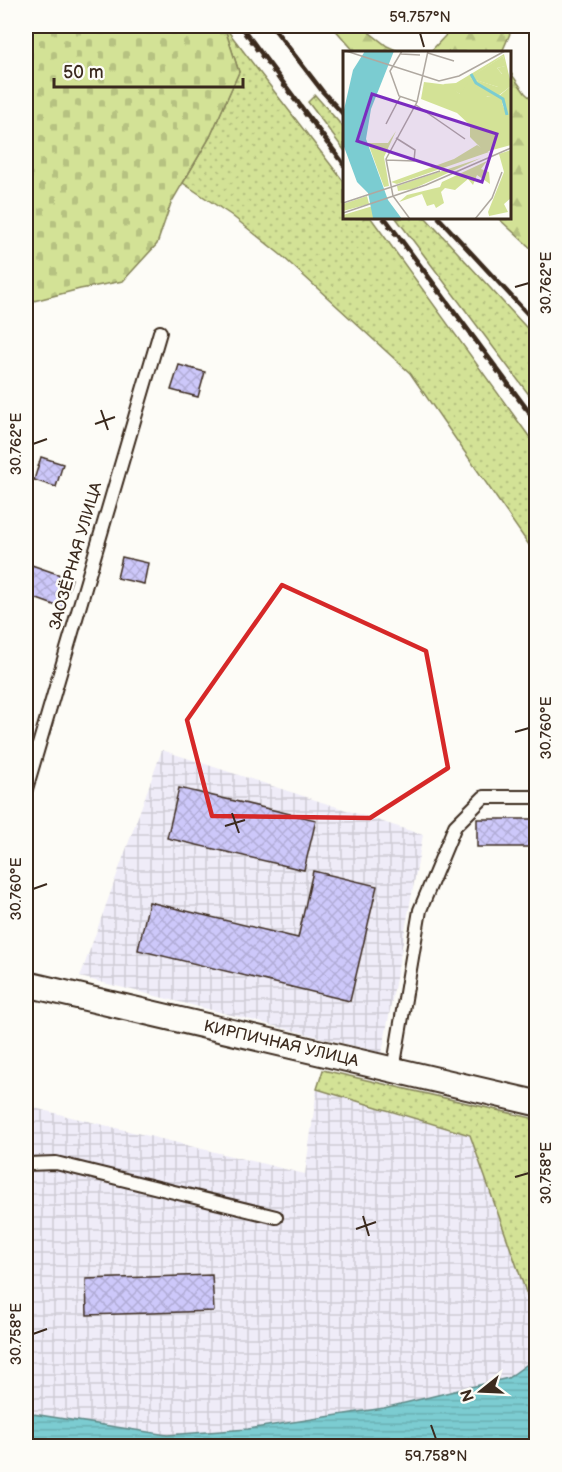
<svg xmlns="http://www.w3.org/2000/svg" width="562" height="1472" viewBox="0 0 562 1472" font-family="'Balsamiq Sans',sans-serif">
  <defs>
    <pattern id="industrial-grid" width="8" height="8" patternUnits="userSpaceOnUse" patternTransform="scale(1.5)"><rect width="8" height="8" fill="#efecf8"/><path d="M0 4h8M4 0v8" fill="none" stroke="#cecbd4"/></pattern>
    <pattern id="green-dots" width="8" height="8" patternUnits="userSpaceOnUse" patternTransform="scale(1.5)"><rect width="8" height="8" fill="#d3e296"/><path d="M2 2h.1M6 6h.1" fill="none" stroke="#b6c281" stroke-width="1.8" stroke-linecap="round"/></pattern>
    <pattern id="forest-firs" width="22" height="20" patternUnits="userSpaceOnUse" patternTransform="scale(1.5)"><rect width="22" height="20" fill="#d3e296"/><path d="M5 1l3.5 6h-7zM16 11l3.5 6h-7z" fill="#b6c281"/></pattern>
    <pattern id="cemetery-stones" width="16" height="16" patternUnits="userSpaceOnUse" patternTransform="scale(1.5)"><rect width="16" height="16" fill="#d3e296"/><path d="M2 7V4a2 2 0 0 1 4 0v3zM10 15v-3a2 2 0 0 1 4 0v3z" fill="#b6c281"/></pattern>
    <pattern id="water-rules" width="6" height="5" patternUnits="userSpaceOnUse" patternTransform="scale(1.5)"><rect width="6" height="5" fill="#7bccd1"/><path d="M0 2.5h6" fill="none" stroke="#6bafb3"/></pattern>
    <pattern id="building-cross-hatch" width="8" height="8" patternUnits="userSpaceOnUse" patternTransform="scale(1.5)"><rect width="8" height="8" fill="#cdc8fa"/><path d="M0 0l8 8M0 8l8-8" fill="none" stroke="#b1acd6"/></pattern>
  </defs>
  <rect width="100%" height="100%" fill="#fdfcf7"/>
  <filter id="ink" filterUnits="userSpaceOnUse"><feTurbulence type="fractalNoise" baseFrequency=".0167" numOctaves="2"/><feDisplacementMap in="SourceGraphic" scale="12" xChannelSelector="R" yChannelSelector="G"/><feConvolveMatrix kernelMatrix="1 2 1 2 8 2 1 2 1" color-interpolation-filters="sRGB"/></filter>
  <g filter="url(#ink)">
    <path fill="url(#industrial-grid)" d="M162 750 423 835 382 1053 80 977Z
      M26 1025H30V1107L305 1174 317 1089 470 1135 536 1320V1358L508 1378 384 1408 248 1429 167 1435 26 1413Z"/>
    <path fill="url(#green-dots)" stroke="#87865a" stroke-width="1.5" d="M224 26 344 182V218H371L536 446V555L410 373 281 255 231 215 183 183 210 137 239 72Z
      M315 95 344 128V150L308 102Z
      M396 218H426L536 338V404Z
      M323 1070 536 1119V1320L470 1135 317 1089Z"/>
    <path fill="url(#forest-firs)" stroke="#87865a" stroke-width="1.5" d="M332 26H361L387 46 400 52H355Z
      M440 26H517L512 29 502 52H430L446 35Z
      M510 72 525 93 536 103V253L498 218H510Z"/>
    <path fill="url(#cemetery-stones)" stroke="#87865a" stroke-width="1.5" d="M26 26H224L239 72 210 137 171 203 157 244 123 281 80 289 26 303Z"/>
    <path fill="url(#water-rules)" stroke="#618b89" stroke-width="1.5" d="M536 1358V1446H26V1413L167 1435 248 1429 384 1408 508 1378Z"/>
    <path fill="url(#building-cross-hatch)" stroke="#3b2a1e" stroke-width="1.5" d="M179 365 205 372 198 397 171 390Z
      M41 457 63 464 56 487 34 480Z
      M122 557 148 563 144 584 117 578Z
      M26 563 72 579 62 608 26 595Z
      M179 788 316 820 304 870 167 838Z
      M477 819H537V847H477Z
      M313 871 377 886 350 1001 138 950 149 902 298 938Z
      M212 1275 214 1311 87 1315 86 1279Z"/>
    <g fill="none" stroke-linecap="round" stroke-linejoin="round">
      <g stroke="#3b2a1e" stroke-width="16">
        <path id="lane" d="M26 789 160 332
          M393 1070 420 910 455 826 484 797H536
          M26 1164 56 1163 276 1217"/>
      </g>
      <g stroke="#3b2a1e" stroke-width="28">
        <path id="street" d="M26 984 536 1103"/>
      </g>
      <path stroke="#3b2a1e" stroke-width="4" stroke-dasharray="4.5 4.5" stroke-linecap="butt" d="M239 26 344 166
        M383 218 536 423"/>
      <use href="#lane" stroke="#fdfcf7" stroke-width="12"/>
      <use href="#street" stroke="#fdfcf7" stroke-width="24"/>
      <path stroke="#3b2a1e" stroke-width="4.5" d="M241 26 344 164
        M272 26 323 92 344 115
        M385 218 536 421
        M439 218 536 323"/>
    </g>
  </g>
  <path fill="none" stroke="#d62828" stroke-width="4.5" stroke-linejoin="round" d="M282 585 426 651 448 768 370 818 212 816 187 720Z"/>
  <path fill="none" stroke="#3b2a1e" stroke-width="2" d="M420 33 424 47M515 287 529 283M101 410 108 430M95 424 115 417M33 444 47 439M515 732 529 728M232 813 239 833M225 826 245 820M33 889 47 884M515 1177 529 1173M363 1216 369 1236M356 1229 376 1222M33 1334 47 1329M431 1425 436 1439"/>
  <g text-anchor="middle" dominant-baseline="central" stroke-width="5" stroke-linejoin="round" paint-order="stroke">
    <g font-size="16" fill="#3b2a1e" stroke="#fdfcf7">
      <text transform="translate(76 556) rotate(-74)">ЗАОЗЁРНАЯ УЛИЦА</text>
      <text transform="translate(281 1044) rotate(13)">КИРПИЧНАЯ УЛИЦА</text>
    </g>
  </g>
  <g transform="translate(343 51)">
    <rect width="168" height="168" fill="#fdfcf7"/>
    <path d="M161 3 168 33 154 17 162 15 160 5 127 27 155 36 156 45 168 35V77L161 66 162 54 148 46 117 43 100 33 113 32ZM53 80 41 106 46 135 41 136 25 92H45ZM134 94 146 101 54 133 48 131 111 108ZM168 99V147L161 153 165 161 146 165 147 168 145 161 161 121 156 103ZM138 107 70 138 55 140 54 135ZM24 145 26 153 0 160V153ZM30 155 31 168H0V164Z" fill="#d3e296"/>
    <path d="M160 5 163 15 154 17 159 23 165 22 168 35 155 45 151 44 155 36 126 27ZM144 110 138 118 146 121 147 133 134 124 130 134 125 128 112 139 102 137 98 141 101 152 93 157 91 153 84 155 79 143 56 151 64 144 97 136 99 131Z" fill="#d3e296"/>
    <path d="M81 31 105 34 117 43 125 32 141 40 144 46H157L168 77V94L142 101 127 86V74L114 62 78 48Z" fill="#d3e296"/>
    <path d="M22 0H51L28 58 23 88 45 149 59 168 30 167 25 142 14 131 0 93V63L10 19Z" fill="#7bccd1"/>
    <path fill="none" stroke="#7bccd1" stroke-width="3" d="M128 23 133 32 160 48 164 64"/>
    <path fill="none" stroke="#afa8a0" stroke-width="1.5" d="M3 0 96 30 116 25 162 0M59 0 47 20 56 45 74 51M85 2 111 10M58 3 77 4M73 54 122 88M43 73 57 46M43 109 71 110 72 99 53 87M0 152 97 120M0 162 83 134 168 97M67 168 50 145 43 108 74 51 85 0M132 168 149 147 159 121"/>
    <path fill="#7b2cbf" fill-opacity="0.15" stroke="#7b2cbf" stroke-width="3" d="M29 43 154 83 139 131 14 90Z"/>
    <rect width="168" height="168" fill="none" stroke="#3b2a1e" stroke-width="3"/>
  </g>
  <rect width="562" height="1472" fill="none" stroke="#fdfcf7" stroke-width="66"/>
  <g transform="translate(481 1391) rotate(252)" stroke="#fdfcf7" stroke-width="4.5" paint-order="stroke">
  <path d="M0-4.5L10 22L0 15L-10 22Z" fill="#3b2a1e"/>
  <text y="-9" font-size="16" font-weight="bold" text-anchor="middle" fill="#3b2a1e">N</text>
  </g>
  <path d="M54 78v9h189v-9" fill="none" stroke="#3b2a1e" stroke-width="3"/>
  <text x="63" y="78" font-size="18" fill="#3b2a1e" stroke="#fdfcf7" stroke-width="4.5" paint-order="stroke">50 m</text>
  <rect x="33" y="33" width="496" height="1406" fill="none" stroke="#3b2a1e" stroke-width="2"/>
  <g font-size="15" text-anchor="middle" fill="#3b2a1e">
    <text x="420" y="22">59.757°N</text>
    <text transform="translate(546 283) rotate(-90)" y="5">30.762°E</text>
    <text transform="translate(16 444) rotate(-90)" y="5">30.762°E</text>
    <text transform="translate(546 728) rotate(-90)" y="5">30.760°E</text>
    <text transform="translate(16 889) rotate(-90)" y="5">30.760°E</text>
    <text transform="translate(546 1173) rotate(-90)" y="5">30.758°E</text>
    <text transform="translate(16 1334) rotate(-90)" y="5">30.758°E</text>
    <text x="436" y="1461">59.758°N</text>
  </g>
</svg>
